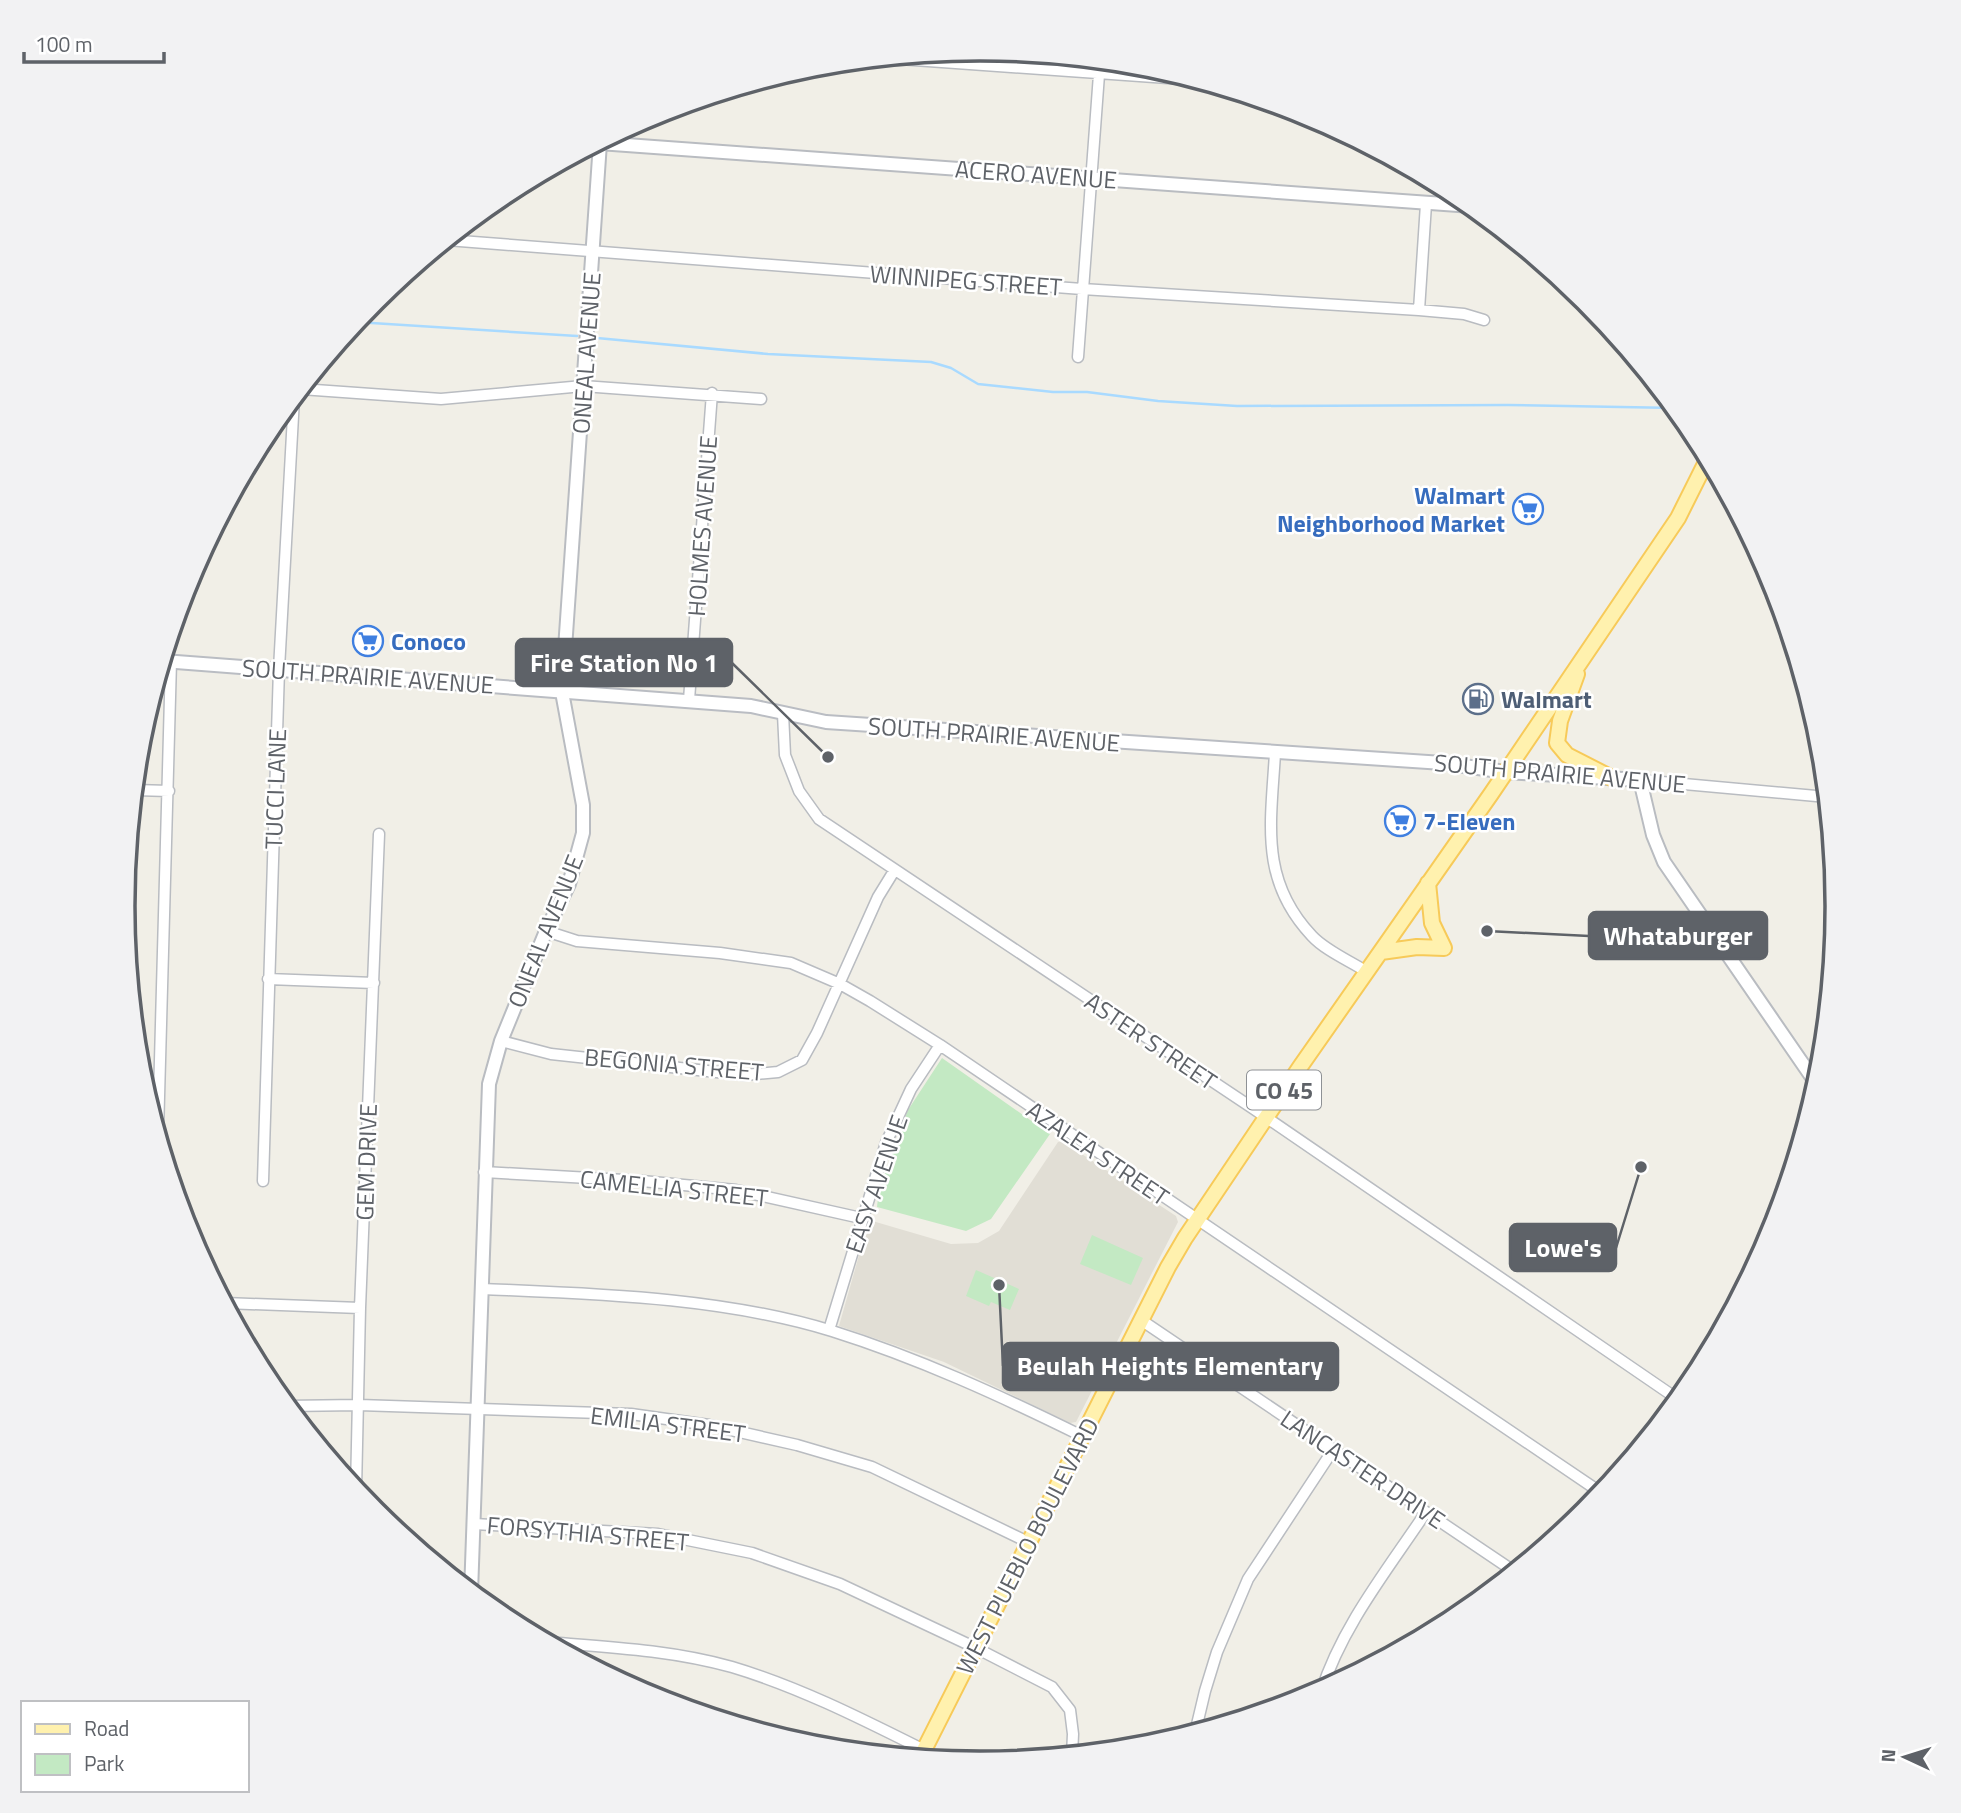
<svg xmlns="http://www.w3.org/2000/svg" width="1961" height="1813" viewBox="0 0 1961 1813" font-family="'Titillium Web',sans-serif">
  <rect width="100%" height="100%" fill="#f1efe7"/>
  <path fill="#e1ded5" d="M1062 1141 1176 1216 1178 1222 1076 1422 1070 1423 944 1362 839 1326 869 1220 951 1244 978 1243 999 1231 1058 1142Z"/>
  <path fill="#c3e9c3" d="M942 1058 1050 1134 991 1219 966 1231 877 1207 879 1189 908 1110Z
    M1092 1235 1143 1258 1131 1285 1080 1264Z
    M976 1270 1019 1289 1010 1310 991 1302 989 1306 966 1296Z"/>
  <g fill="none" stroke-linecap="round" stroke-linejoin="round">
    <path stroke="#a9daff" stroke-width="2.5" d="M356 322 577 336
      M597 338 768 354 931 362 951 368 978 384 1053 392H1087L1158 401 1237 406 1508 405 1676 408"/>
    <g stroke="#b9bcc1" stroke-width="13">
      <path id="minor" d="M886 58 1196 80
        M447 240 1082 289 1419 310 1464 314 1484 320
        M1419 310 1426 204
        M1078 357 1100 61
        M301 389 441 399 583 386 761 399
        M689 700 712 393
        M783 714 785 755 799 791 819 819 1254 1109 1679 1400
        M1275 753C1271 823 1259 880 1312 936 1326 951 1350 961 1367 972
        M1640 780 1827 797
        M135 790 169 791
        M546 931 577 941 720 953 791 963 840 984 870 1001 940 1045 1603 1494
        M268 979 374 983
        M501 1041 551 1054 744 1075 778 1072 802 1060 817 1033 878 897 894 871
        M158 1133 171 661
        M484 1172 642 1181 736 1190 861 1218
        M263 1181 279 669 294 398
        M483 1289C597 1294 721 1297 832 1331 918 1358 1001 1396 1082 1436
        M225 1303 360 1308
        M1141 1320 1515 1572
        M829 1330 886 1143 911 1089 940 1045
        M286 1406 359 1405 631 1414 709 1425 797 1445 872 1467 1028 1542
        M356 1490 360 1308 379 834
        M474 1524 658 1534 752 1553 840 1584 976 1648 1052 1687 1070 1710 1073 1734 1072 1755
        M546 1642C608 1647 672 1650 732 1667 799 1687 862 1719 924 1750
        M1321 1692C1342 1626 1388 1569 1426 1512
        M1195 1733 1205 1691 1217 1652 1248 1579 1333 1450"/>
    </g>
    <g stroke="#b9bcc1" stroke-width="16">
      <path id="tertiary" d="M599 143 1472 206
        M1506 772 1640 780 1653 835 1664 862 1818 1086
        M471 1593 489 1084 501 1041 546 931 569 884 583 833V805L562 692 600 143"/>
    </g>
    <g stroke="#babdc3" stroke-width="16">
      <path id="secondary" d="M163 661 751 706 826 722 1443 763 1506 772"/>
    </g>
    <g stroke="#f7ca59" stroke-width="18">
      <path id="primary" d="M1577 674 1560 721 1557 743 1567 755 1612 778
        M1381 952 1417 947 1444 948 1432 923 1428 883
        M920 1758 1168 1267 1185 1238 1300 1067 1491 794 1678 518 1708 458"/>
    </g>
    <use href="#minor" stroke="#fff" stroke-width="10"/>
    <use href="#tertiary" stroke="#fff" stroke-width="12"/>
    <use href="#secondary" stroke="#fff" stroke-width="12"/>
    <use href="#primary" stroke="#fff1ae" stroke-width="14"/>
  </g>
  <defs>
    <g id="supermarket-ring" transform="scale(1.575)"><circle r="9.5" fill="#fff" stroke="#3f7fe0" stroke-width="1.5"/><path d="M-6-5.5h2.5l.6 2H6L4.5 2H-2.5L-4.4-4H-6ZM-1.5 3.2a1.3 1.3 0 1 0 .1 0ZM3 3.2a1.3 1.3 0 1 0 .1 0Z" fill="#3f7fe0"/></g>
    <g id="fuel-ring" transform="scale(1.575)"><circle r="9.5" fill="#fff" stroke="#5c6f8a" stroke-width="1.5"/><path d="M-5.5-6h7V0h2V4h1.3V-2.5L3-4.5l.8-.8L6-3V5H2.5V1h-1V6h-7ZM-4.2-4.7v3.2H.2V-4.7Z" fill="#5c6f8a"/></g>
  </defs>
  <g fill-rule="evenodd">
    <use href="#supermarket-ring" x="1528" y="509"/>
    <use href="#supermarket-ring" x="368" y="641"/>
    <use href="#fuel-ring" x="1478" y="699"/>
    <use href="#supermarket-ring" x="1400" y="821"/>
  </g>
  <g text-anchor="middle" dominant-baseline="central" stroke-width="5" stroke-linejoin="round" paint-order="stroke">
    <rect fill="#fff" stroke="#8e9195" stroke-width="2" x="1247" y="1070.5" width="74" height="39" rx="5"/>
    <g font-size="23" font-weight="bold" fill="#5e6268">
      <text x="1284" y="1090">CO 45</text>
    </g>
    <g font-size="24" fill="#5e6268" stroke="#fff">
      <text transform="translate(1036 174) rotate(4)">ACERO AVENUE</text>
      <text transform="translate(966 280) rotate(4)">WINNIPEG STREET</text>
      <text transform="translate(586 353) rotate(-86)">ONEAL AVENUE</text>
      <text transform="translate(702 526) rotate(-86)">HOLMES AVENUE</text>
      <text transform="translate(368 676) rotate(4)">SOUTH PRAIRIE AVENUE</text>
      <text transform="translate(994 734) rotate(4)">SOUTH PRAIRIE AVENUE</text>
      <text transform="translate(1560 773) rotate(5)">SOUTH PRAIRIE AVENUE</text>
      <text transform="translate(275 789) rotate(-88)">TUCCI LANE</text>
      <text transform="translate(545 931) rotate(-68)">ONEAL AVENUE</text>
      <text transform="translate(1151 1041) rotate(34)">ASTER STREET</text>
      <text transform="translate(674 1064) rotate(5)">BEGONIA STREET</text>
      <text transform="translate(1098 1153) rotate(34)">AZALEA STREET</text>
      <text transform="translate(366 1162) rotate(-88)">GEM DRIVE</text>
      <text transform="translate(876 1184) rotate(-71)">EASY AVENUE</text>
      <text transform="translate(674 1188) rotate(6)">CAMELLIA STREET</text>
      <text transform="translate(668 1424) rotate(7)">EMILIA STREET</text>
      <text transform="translate(1363 1469) rotate(34)">LANCASTER DRIVE</text>
      <text transform="translate(588 1533) rotate(5)">FORSYTHIA STREET</text>
      <text transform="translate(1027 1546) rotate(-63)">WEST PUEBLO BOULEVARD</text>
    </g>
    <g font-size="24" font-weight="bold" fill="#366cbe" stroke="#fff" text-anchor="start">
      <text x="1505" y="495" text-anchor="end">Walmart<tspan x="1505" dy="28">Neighborhood Market</tspan></text>
      <text x="391" y="641">Conoco</text>
      <text x="1423" y="821">7-Eleven</text>
    </g>
    <g font-size="24" font-weight="bold" fill="#4e5e75" stroke="#fff" text-anchor="start">
      <text x="1501" y="699">Walmart</text>
    </g>
  </g>
  <path d="M0 0H1961V1813H0ZM135 906a845 845 0 1 1 1690 0a845 845 0 1 1-1690 0Z" fill="#f2f2f3" fill-rule="evenodd"/>
  <path fill="none" stroke="#5e6268" stroke-width="3.5" d="M135 906a845 845 0 1 1 1690 0a845 845 0 1 1-1690 0Z"/>
  <path fill="none" stroke="#5e6268" stroke-width="2.5" d="M828 757L732 663M1487 931L1589 936M1641 1167L1616 1248M999 1285L1003 1366"/>
  <g fill="#5e6268" stroke="#fff" stroke-width="2.5">
    <circle cx="828" cy="757" r="7"/>
    <circle cx="1487" cy="931" r="7"/>
    <circle cx="1641" cy="1167" r="7"/>
    <circle cx="999" cy="1285" r="7"/>
  </g>
  <g fill="#5e6268" stroke="#5e6268" stroke-width="2.5">
    <rect x="516" y="639" width="216" height="47" rx="7"/>
    <rect x="1589" y="912" width="178" height="47" rx="7"/>
    <rect x="1510" y="1224" width="106" height="47" rx="7"/>
    <rect x="1003" y="1343" width="335" height="47" rx="7"/>
  </g>
  <g font-size="26" text-anchor="middle" font-weight="bold" fill="#fff">
    <text x="624" y="672">Fire Station No 1</text>
    <text x="1678" y="945">Whataburger</text>
    <text x="1563" y="1257">Lowe's</text>
    <text x="1170" y="1375">Beulah Heights Elementary</text>
  </g>
  <rect x="21" y="1701" width="228" height="91" fill="#ffffff" stroke="#bfc0c3" stroke-width="2"/>
  <rect x="35" y="1724" width="35" height="10" fill="#fff1ae" stroke="#bfc0c3" stroke-width="2"/>
  <text x="84" y="1736" font-size="21" fill="#5e6268">Road</text>
  <rect x="35" y="1754" width="35" height="21" fill="#c3e9c3" stroke="#bfc0c3" stroke-width="2"/>
  <text x="84" y="1771" font-size="21" fill="#5e6268">Park</text>
  <g transform="translate(1905 1757) rotate(274)" stroke="#ffffff" stroke-width="5" paint-order="stroke">
  <path d="M0-5L12 26L0 18L-12 26Z" fill="#5e6268"/>
  <text y="-10" font-size="19" font-weight="bold" text-anchor="middle" fill="#5e6268">N</text>
  </g>
  <path d="M24 52v10h140v-10" fill="none" stroke="#5e6268" stroke-width="3.5"/>
  <text x="35" y="52" font-size="21" fill="#5e6268" stroke="#ffffff" stroke-width="5" paint-order="stroke">100 m</text>
</svg>
